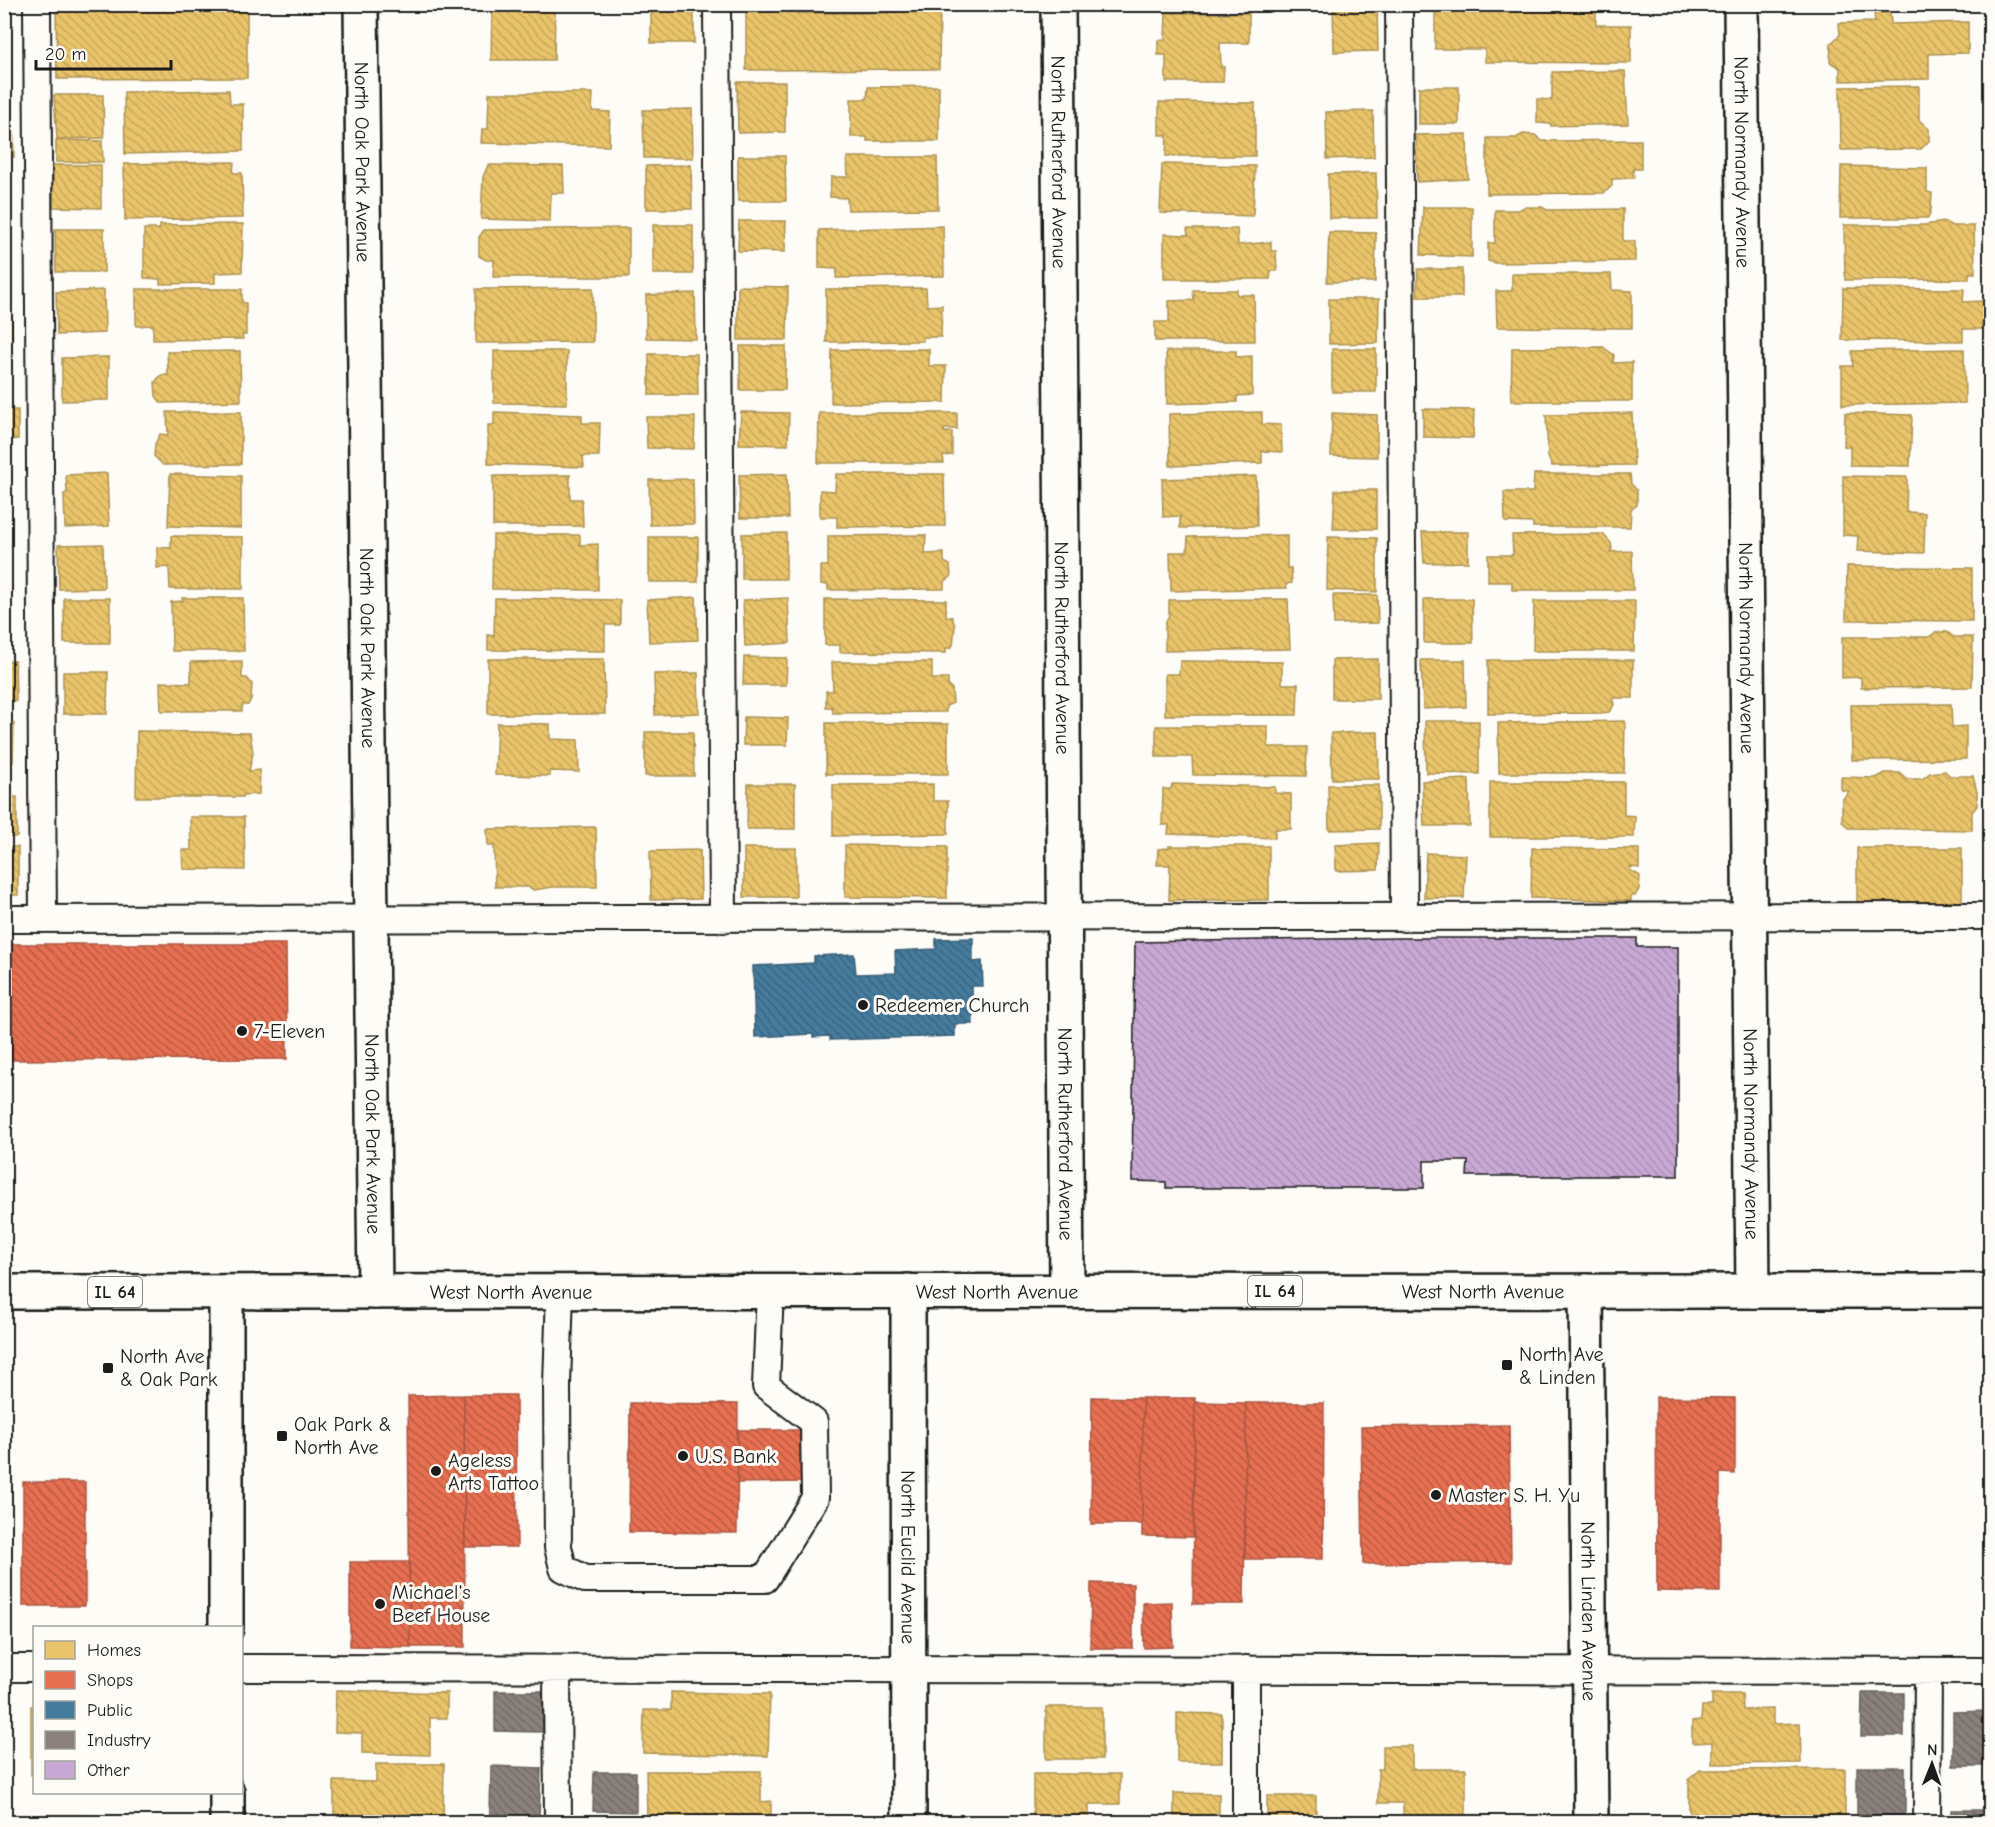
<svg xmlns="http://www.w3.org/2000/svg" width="1995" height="1827" viewBox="0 0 1995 1827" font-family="'Comic Neue',sans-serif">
  <defs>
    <pattern id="homes-back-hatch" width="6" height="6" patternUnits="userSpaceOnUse" patternTransform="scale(1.5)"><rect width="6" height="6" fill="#e9c46a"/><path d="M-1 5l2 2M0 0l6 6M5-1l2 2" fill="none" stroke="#c7a85b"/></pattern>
    <pattern id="shops-back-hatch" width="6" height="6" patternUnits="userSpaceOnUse" patternTransform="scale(1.5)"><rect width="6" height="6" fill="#e76f51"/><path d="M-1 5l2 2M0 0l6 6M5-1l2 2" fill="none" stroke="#ba5a42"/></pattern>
    <pattern id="public-back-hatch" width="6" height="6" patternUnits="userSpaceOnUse" patternTransform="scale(1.5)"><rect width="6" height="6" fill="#457b9d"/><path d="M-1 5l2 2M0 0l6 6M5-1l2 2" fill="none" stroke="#39647f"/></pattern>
    <pattern id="industry-back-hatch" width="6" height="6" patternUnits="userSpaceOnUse" patternTransform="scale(1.5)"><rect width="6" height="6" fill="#8a817c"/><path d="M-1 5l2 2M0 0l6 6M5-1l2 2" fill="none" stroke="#706965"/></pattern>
    <pattern id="building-back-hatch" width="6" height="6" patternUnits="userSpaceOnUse" patternTransform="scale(1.5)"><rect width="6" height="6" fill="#c8a8d4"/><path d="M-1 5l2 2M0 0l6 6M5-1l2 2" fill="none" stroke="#ab90b5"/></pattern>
  </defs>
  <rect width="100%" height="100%" fill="#fdfcf7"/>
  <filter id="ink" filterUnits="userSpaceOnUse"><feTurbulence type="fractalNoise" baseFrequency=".0167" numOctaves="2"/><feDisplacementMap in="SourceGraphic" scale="12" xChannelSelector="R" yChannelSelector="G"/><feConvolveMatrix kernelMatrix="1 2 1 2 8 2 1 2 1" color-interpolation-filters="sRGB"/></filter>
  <g filter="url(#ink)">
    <path fill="url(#homes-back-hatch)" stroke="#ac9253" stroke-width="1.5" d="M651 4H694V43H651Z
      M746 4H798V13H888L887 4H940L939 69 746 70Z
      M1333 4H1377L1378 51 1334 52Z
      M1435 4H1593L1596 7V25H1631V63L1485 62V49H1435Z
      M247 8V78L57 79 56 9Z
      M555 8 554 60H491L492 9Z
      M1890 12 1891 24 1968 22V53L1929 54V79L1840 81V68L1830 62 1831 43 1840 35 1839 23 1875 22 1874 13Z
      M1166 13H1249V43H1220L1221 67H1224L1223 82H1166V55H1158V40H1165Z
      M1625 71 1628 124 1551 126V124L1537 123V99L1552 100V72Z
      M737 82H785V132L738 133Z
      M939 86V141H867V137H851V99H867L868 87Z
      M1919 86V120L1929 129V141L1921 149 1841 150 1840 87Z
      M1419 87H1459V124H1419Z
      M229 90 230 104H243V151L125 154 124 92Z
      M489 93H593L592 111 610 112 609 146 481 143 482 129H488Z
      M54 95H103L104 138 57 139Z
      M1159 102 1255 103V156H1166L1167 135H1159Z
      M692 109 693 158H644L643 110Z
      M1373 111 1374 157 1327 159 1326 112Z
      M4 112H13L14 157H4Z
      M1467 134 1468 179 1417 182 1416 135Z
      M1523 134 1535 135 1542 141 1641 140V169H1633L1634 178 1612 179V186L1604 193 1487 194V138H1516Z
      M56 140 102 141 103 162H56Z
      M738 156H785L786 201H738Z
      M847 157H937L938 209 848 210 847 198 830 197 831 177H848Z
      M234 162 233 173H242L243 218 125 220 124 164Z
      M1162 164 1255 166 1253 216 1160 213Z
      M53 165H101V208L53 207Z
      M488 165 563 166 564 193H551L550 221 481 219 483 177Z
      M691 165 692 209H646V166Z
      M1841 166 1927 168V192L1932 193 1931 210 1928 218H1840Z
      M1376 173 1377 218H1329L1328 174Z
      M4 176H11V219H4Z
      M1423 207H1472V257L1421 255Z
      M1524 207H1542L1547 210 1623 209V241H1635V261L1495 263 1488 261V243H1495V210H1519Z
      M739 221H786L785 252 738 251Z
      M1945 222 1952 226H1974L1975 273H1969V279L1845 280 1844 225H1924Z
      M243 224 242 272 215 273V283L160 284V279L144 278V229H160V225Z
      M653 225H693V274H653Z
      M943 226 944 276 836 278 837 269 819 268V230Z
      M629 228V277H493L494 260H486L479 256V237L484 230Z
      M55 229H104V272H56Z
      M1187 229H1237L1238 245 1271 242V251H1276L1277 271H1271L1270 279H1164V234L1188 235Z
      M1329 232 1376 233 1375 282H1327Z
      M1418 269H1462V297H1417Z
      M1512 274H1611L1612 290 1632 291V328L1497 327 1496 291H1512Z
      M738 286 788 287 787 340H738Z
      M593 288V342L476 343V289Z
      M926 288 927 306 942 305 941 337H923V341L826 342V289Z
      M1843 288 1964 289 1963 302 1983 301 1982 329H1963V341L1842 340Z
      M136 289H242V302L246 303V335H242L243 339 153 340V325L136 326Z
      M104 290 105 333 57 335 56 292Z
      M1193 290H1237V295H1254L1255 341H1155V322H1169V301L1194 300Z
      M695 293 696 339 646 338V295Z
      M4 298H11L12 337H4Z
      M1329 299H1379L1378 343 1329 344Z
      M740 346H786L785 390H740Z
      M1603 347 1614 355 1613 363 1632 362V401H1511L1512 348Z
      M929 349V366H946L945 402 831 403 832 350Z
      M1332 349H1376V392H1332Z
      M1964 349 1965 403 1842 405V366H1853L1852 351Z
      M240 351 241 401 161 403 156 396 155 382 161 375H168L167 352Z
      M494 351H567V404L494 403Z
      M1166 351H1236V357L1252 356V395L1237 396V402L1167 404Z
      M649 354H697L698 395H649Z
      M109 357V400L62 401V358Z
      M1423 409 1474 410 1473 438 1423 437Z
      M4 410H18V439L4 440Z
      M167 412H241V464L163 465 154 456 155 444 160 434 168 435Z
      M494 412 582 415V423H600L599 456H583L584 467 488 464V425H494Z
      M741 412 789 413 788 445 739 444Z
      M1262 412V424L1281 425 1282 452 1262 451V463L1170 466 1169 414Z
      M819 413H957V429H944V432H952V455L943 456 944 463H818Z
      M1332 413 1377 415V457L1331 456Z
      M1632 413 1634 465 1552 466 1548 457 1546 415Z
      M1845 413 1912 415 1910 466 1850 465V447L1844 446Z
      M646 417H695L694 449 647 448Z
      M107 473 109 526 65 528 64 494 67 493 66 475Z
      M170 474 241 476V528L168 526Z
      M787 474 788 518H740L739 475Z
      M836 474H944L945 526 837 527V517H820V490L835 491Z
      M1534 474H1630L1631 484 1637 490V505L1631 509 1630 527H1533V523L1505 522 1504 492H1533Z
      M570 475V499H582L583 526H493V476Z
      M1256 476 1257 526 1180 528V516L1163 517 1162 479Z
      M1843 476 1907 477 1906 512 1925 513 1924 553 1857 551 1858 536 1843 535Z
      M693 479 694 524 650 525 649 480Z
      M1335 490H1376V529H1333Z
      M1422 532H1468V562L1424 563Z
      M786 533V579H742V534Z
      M1603 534 1611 543 1612 549 1610 552 1632 551 1633 590H1512V582H1488V555H1513L1512 535Z
      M493 535H580V545L598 544V590L492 589Z
      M926 535 925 554 944 553V562L950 565 951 577 944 582V589L828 590V585L821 584V566H828V536Z
      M1287 535V568H1291L1292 583 1286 584 1287 588 1171 591 1170 552H1187L1188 537Z
      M171 536 243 537V589H170L169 567 157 568V547L171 548Z
      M649 537H698V582H649Z
      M1328 537 1377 538V592L1327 590Z
      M103 544 104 588 59 589 58 545Z
      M1847 566 1972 568V621L1846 620Z
      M4 589H11V624H4Z
      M1333 595H1377L1378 623 1334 624Z
      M696 597 698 640 649 642 647 600Z
      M64 598H110V643H64Z
      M182 598H243L244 651H172L171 602 183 601Z
      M495 598 620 600V625H605V651L488 650V635L494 636Z
      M788 598 790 643 745 646 743 600Z
      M825 599 946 600V616L952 617 955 626 953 645 951 648H946V653L840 652V645H825Z
      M1288 599 1290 649 1165 651V623L1169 615V600Z
      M1424 599H1472L1473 643H1424Z
      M1534 601H1635L1634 651H1533Z
      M1936 632H1947L1954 637H1973L1972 687 1861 688V677L1842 678V637H1929Z
      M744 657 787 658 786 685H743Z
      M488 659H604L605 714H488Z
      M1378 659V699H1332V660Z
      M1421 660H1465L1466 707 1423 709Z
      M1488 660H1633V698H1612L1614 704 1613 707 1609 712 1602 713 1488 714Z
      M4 661H15L16 701H4Z
      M242 661V678H247L252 684 251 699 248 705H242V711H161L160 682 191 683V662Z
      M1180 661 1282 662V684H1298L1297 715H1165V674H1179Z
      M832 662H932V679H948V685L952 689 953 703 946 706V712L833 713 832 707H826V691H833Z
      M63 672H108L107 714H63Z
      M698 673 699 713 655 715 654 674Z
      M1951 704 1952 727 1966 726V759L1852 760 1851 705Z
      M744 717 788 718 787 745H743Z
      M1425 721H1479V774L1426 773Z
      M1625 721 1624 773H1499L1498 723Z
      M4 723H14L13 762H4Z
      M497 723 550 724V739L578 740 579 772 550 771V776L495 775Z
      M826 723 948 724V774H826Z
      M1156 726H1268V747H1307L1306 776 1193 775 1192 757H1156Z
      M137 731 250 733 253 753 249 771 260 770 259 794 243 795V797H136Z
      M645 732H693L694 776H645Z
      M1378 732 1379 779H1332L1331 733Z
      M1945 771 1950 776H1973L1977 792V806L1972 812V830L1848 828 1842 821V800L1849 791 1841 790V777L1876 778 1885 773H1900L1907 779H1922L1930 773Z
      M1469 779 1470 826H1424L1422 781Z
      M1490 782H1624V815L1635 816 1634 837H1490Z
      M748 784H795V829H747Z
      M933 784V801H948V834L833 836V785Z
      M1172 784 1275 787V793L1291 794V829H1275V838L1168 834 1169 825H1162L1163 789H1171Z
      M1328 785H1379V829L1329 830Z
      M4 797H17V837H4Z
      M190 817H244L245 870 183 869 182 850H191Z
      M596 827 597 887H553L534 890 528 887H495L494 846H488L487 829Z
      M1379 843 1378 870 1336 871 1335 845Z
      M845 845 947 847V898L845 897Z
      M1169 846H1269V900H1169L1170 865H1157L1158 849 1169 848Z
      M4 847H18V895H4Z
      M744 848H796V897H744Z
      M1532 848 1639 849V868L1630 867V870L1640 876 1639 889 1635 896H1631V901L1531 898Z
      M1857 848H1962V903H1857Z
      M700 850 701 899 651 900 650 851Z
      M1426 853 1466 855 1464 898H1424Z
      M336 1690 447 1693V1718H430V1755L362 1753V1733L335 1732Z
      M671 1692 770 1694 768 1756 643 1753 644 1710H671Z
      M1712 1694H1742L1743 1710 1773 1709V1724L1800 1723 1801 1763 1712 1764V1742L1692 1743V1721L1701 1720 1702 1706H1712Z
      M31 1706H34V1775H31Z
      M1046 1707H1102V1759H1046Z
      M1177 1713 1222 1714V1762H1177Z
      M1383 1746H1412V1769H1466V1822H1403V1803H1378V1769H1383Z
      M376 1764H444L443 1822H334V1781L376 1782Z
      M1845 1769V1822H1700L1689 1811V1779L1700 1770Z
      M646 1771H761V1802L771 1801V1818L756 1819V1822H676L675 1820H647Z
      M1033 1774H1120V1804H1089V1822H1033Z
      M1174 1793 1219 1794V1822H1174Z
      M1267 1796H1316V1822H1267Z
      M15 1815H82V1822H15Z"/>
    <path fill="url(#shops-back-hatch)" stroke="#aa5641" stroke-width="1.5" d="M4 944H286L287 1059 4 1060Z
      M464 1395 465 1647H410L408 1396Z
      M464 1395H516L517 1547H465Z
      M1092 1397 1143 1398 1142 1524H1091Z
      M1656 1397 1735 1398V1474L1720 1473V1592L1657 1591Z
      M1143 1398H1195L1193 1537 1142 1536Z
      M1195 1402 1246 1403 1244 1604H1193Z
      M630 1403 738 1404 737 1533 629 1532Z
      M1246 1403H1324L1323 1559H1245Z
      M1509 1425 1511 1562 1363 1564 1361 1427Z
      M737 1430H804V1482L738 1483Z
      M23 1482H85V1606H23Z
      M350 1562H409L410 1647 350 1646Z
      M1091 1583 1133 1584V1648H1090Z
      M1172 1602 1173 1647 1144 1648 1143 1603Z"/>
    <path fill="url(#public-back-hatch)" stroke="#395e76" stroke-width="1.5" d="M973 938V962L982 961 983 986H972L973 1024H955V1036L830 1040V1036L813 1037V1034L755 1037 753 966 814 963V956L854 954 856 974 896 973 895 951 936 949V939Z"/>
    <path fill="url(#industry-back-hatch)" stroke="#69635f" stroke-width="1.5" d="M495 1691H544L543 1732 495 1731Z
      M1862 1693H1904V1736H1861Z
      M1990 1711V1766H1953V1712Z
      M491 1766 541 1768 539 1816 490 1815Z
      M1857 1767H1905V1815H1857Z
      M594 1772H636V1812L593 1811Z
      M1951 1810H1990V1822H1951Z"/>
    <path fill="url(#building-back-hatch)" stroke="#1c1c1c" stroke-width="1.5" d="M1401 938H1637V947H1678V1176H1467L1468 1161H1424V1188H1166V1182L1132 1181 1135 942Z"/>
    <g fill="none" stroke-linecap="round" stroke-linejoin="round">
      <g stroke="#1c1c1c" stroke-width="30">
        <path id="service" d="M37 4 43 919
          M717 4 723 919
          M1399 4 1404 918
          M4 919 1990 916
          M560 1291 557 1385 558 1547 563 1568 585 1579H765L815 1498 814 1422 766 1386 770 1291
          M4 1668H34
          M242 1668 1990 1671
          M557 1669 558 1822
          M1246 1669V1822
          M1927 1822 1928 1671"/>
      </g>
      <g stroke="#1c1c1c" stroke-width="38">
        <g id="minor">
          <path id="s1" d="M1058 4 1067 1291"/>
          <path id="s2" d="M1741 4 1753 1291"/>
          <path id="s3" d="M908 1291 909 1822"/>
          <path id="s4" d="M1586 1291 1591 1822"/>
        </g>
      </g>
      <g stroke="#1c1c1c" stroke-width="38">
        <g id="tertiary">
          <path id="s5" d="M361 4 375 1292"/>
          <path d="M226 1293V1628"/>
          <path d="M227 1792V1822"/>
        </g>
      </g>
      <g stroke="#1c1c1c" stroke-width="38">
        <g id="primary">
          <path id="s6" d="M4 1292 1990 1291"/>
        </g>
      </g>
      <use href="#service" stroke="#fdfcf7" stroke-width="26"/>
      <use href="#minor" stroke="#fdfcf7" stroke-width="33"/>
      <use href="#tertiary" stroke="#fdfcf7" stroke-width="33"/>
      <use href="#primary" stroke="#fdfcf7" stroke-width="33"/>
    </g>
  </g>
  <g fill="#1c1c1c" stroke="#fdfcf7" stroke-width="2">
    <circle cx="863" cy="1005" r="6"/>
    <circle cx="242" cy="1031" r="6"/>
    <rect x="1501" y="1359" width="12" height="12" rx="3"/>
    <rect x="102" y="1362" width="12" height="12" rx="3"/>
    <rect x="276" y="1430" width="12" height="12" rx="3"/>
    <circle cx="683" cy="1456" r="6"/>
    <circle cx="436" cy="1471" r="6"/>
    <circle cx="1436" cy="1495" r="6"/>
    <circle cx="380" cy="1604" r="6"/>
  </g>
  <g text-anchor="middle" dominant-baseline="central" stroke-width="6" stroke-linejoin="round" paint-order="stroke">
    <g fill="#fdfcf7" stroke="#605f5e" stroke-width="1.5">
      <rect x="1248" y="1276" width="54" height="30" rx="4.5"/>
      <rect x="88" y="1277" width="54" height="30" rx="4.5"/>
    </g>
    <g font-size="18" font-weight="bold" fill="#1c1c1c">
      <text x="1275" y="1291">IL 64</text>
      <text x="115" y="1292">IL 64</text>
    </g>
    <g font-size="20" fill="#1c1c1c" stroke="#fdfcf7">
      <text stroke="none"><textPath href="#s5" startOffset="158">North Oak Park Avenue</textPath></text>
      <text stroke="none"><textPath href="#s1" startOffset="158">North Rutherford Avenue</textPath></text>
      <text stroke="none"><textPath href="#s2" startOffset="158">North Normandy Avenue</textPath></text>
      <text stroke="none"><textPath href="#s5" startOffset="644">North Oak Park Avenue</textPath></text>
      <text stroke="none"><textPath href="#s1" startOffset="644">North Rutherford Avenue</textPath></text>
      <text stroke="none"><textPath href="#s2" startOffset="644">North Normandy Avenue</textPath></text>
      <text stroke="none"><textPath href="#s5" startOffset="1130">North Oak Park Avenue</textPath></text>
      <text stroke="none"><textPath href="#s1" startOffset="1130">North Rutherford Avenue</textPath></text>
      <text stroke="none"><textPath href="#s2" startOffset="1130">North Normandy Avenue</textPath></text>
      <text stroke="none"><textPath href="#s6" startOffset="993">West North Avenue</textPath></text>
      <text stroke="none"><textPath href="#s6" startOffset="1479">West North Avenue</textPath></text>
      <text stroke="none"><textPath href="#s6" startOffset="507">West North Avenue</textPath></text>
      <text stroke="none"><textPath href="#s3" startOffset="266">North Euclid Avenue</textPath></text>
      <text stroke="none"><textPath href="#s4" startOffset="320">North Linden Avenue</textPath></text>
    </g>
    <g font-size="20" fill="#1c1c1c" stroke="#fdfcf7" text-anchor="start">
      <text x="875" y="1005">Redeemer Church</text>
      <text x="254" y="1031">7-Eleven</text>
      <text x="1519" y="1354">North Ave<tspan x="1519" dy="23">&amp; Linden</tspan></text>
      <text x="120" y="1356">North Ave<tspan x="120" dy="23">&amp; Oak Park</tspan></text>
      <text x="294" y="1424">Oak Park &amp;<tspan x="294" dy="23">North Ave</tspan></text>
      <text x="695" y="1456">U.S. Bank</text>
      <text x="448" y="1460">Ageless<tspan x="448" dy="23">Arts Tattoo</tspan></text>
      <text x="1448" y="1495">Master S. H. Yu</text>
      <text x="392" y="1592">Michael's<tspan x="392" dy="23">Beef House</tspan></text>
    </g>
  </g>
  <rect width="1995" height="1827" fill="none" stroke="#fdfcf7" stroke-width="24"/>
  <rect x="12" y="12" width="1971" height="1803" fill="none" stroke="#1c1c1c" stroke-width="2" filter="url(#ink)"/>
  <rect x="33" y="1626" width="210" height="168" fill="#fdfcf7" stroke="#a3a29f" stroke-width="1.5"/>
  <rect x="45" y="1641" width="30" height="18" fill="#e9c46a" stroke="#a3a29f" stroke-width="1.5"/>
  <text x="87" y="1656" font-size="18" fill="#1c1c1c">Homes</text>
  <rect x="45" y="1671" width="30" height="18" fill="#e76f51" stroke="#a3a29f" stroke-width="1.5"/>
  <text x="87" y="1686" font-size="18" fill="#1c1c1c">Shops</text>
  <rect x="45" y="1701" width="30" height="18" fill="#457b9d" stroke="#a3a29f" stroke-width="1.5"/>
  <text x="87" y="1716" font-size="18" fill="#1c1c1c">Public</text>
  <rect x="45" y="1731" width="30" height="18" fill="#8a817c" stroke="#a3a29f" stroke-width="1.5"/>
  <text x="87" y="1746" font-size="18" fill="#1c1c1c">Industry</text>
  <rect x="45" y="1761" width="30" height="18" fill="#c8a8d4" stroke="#a3a29f" stroke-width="1.5"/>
  <text x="87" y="1776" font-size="18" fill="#1c1c1c">Other</text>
  <g transform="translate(1932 1764) rotate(1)" stroke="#fdfcf7" stroke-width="4.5" paint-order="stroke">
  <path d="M0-4.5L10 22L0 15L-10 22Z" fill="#1c1c1c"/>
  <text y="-9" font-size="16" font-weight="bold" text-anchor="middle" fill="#1c1c1c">N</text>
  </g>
  <path d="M36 60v9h135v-9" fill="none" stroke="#1c1c1c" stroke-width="3"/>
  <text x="45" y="60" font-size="18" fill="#1c1c1c" stroke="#fdfcf7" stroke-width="4.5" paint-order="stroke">20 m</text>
</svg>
